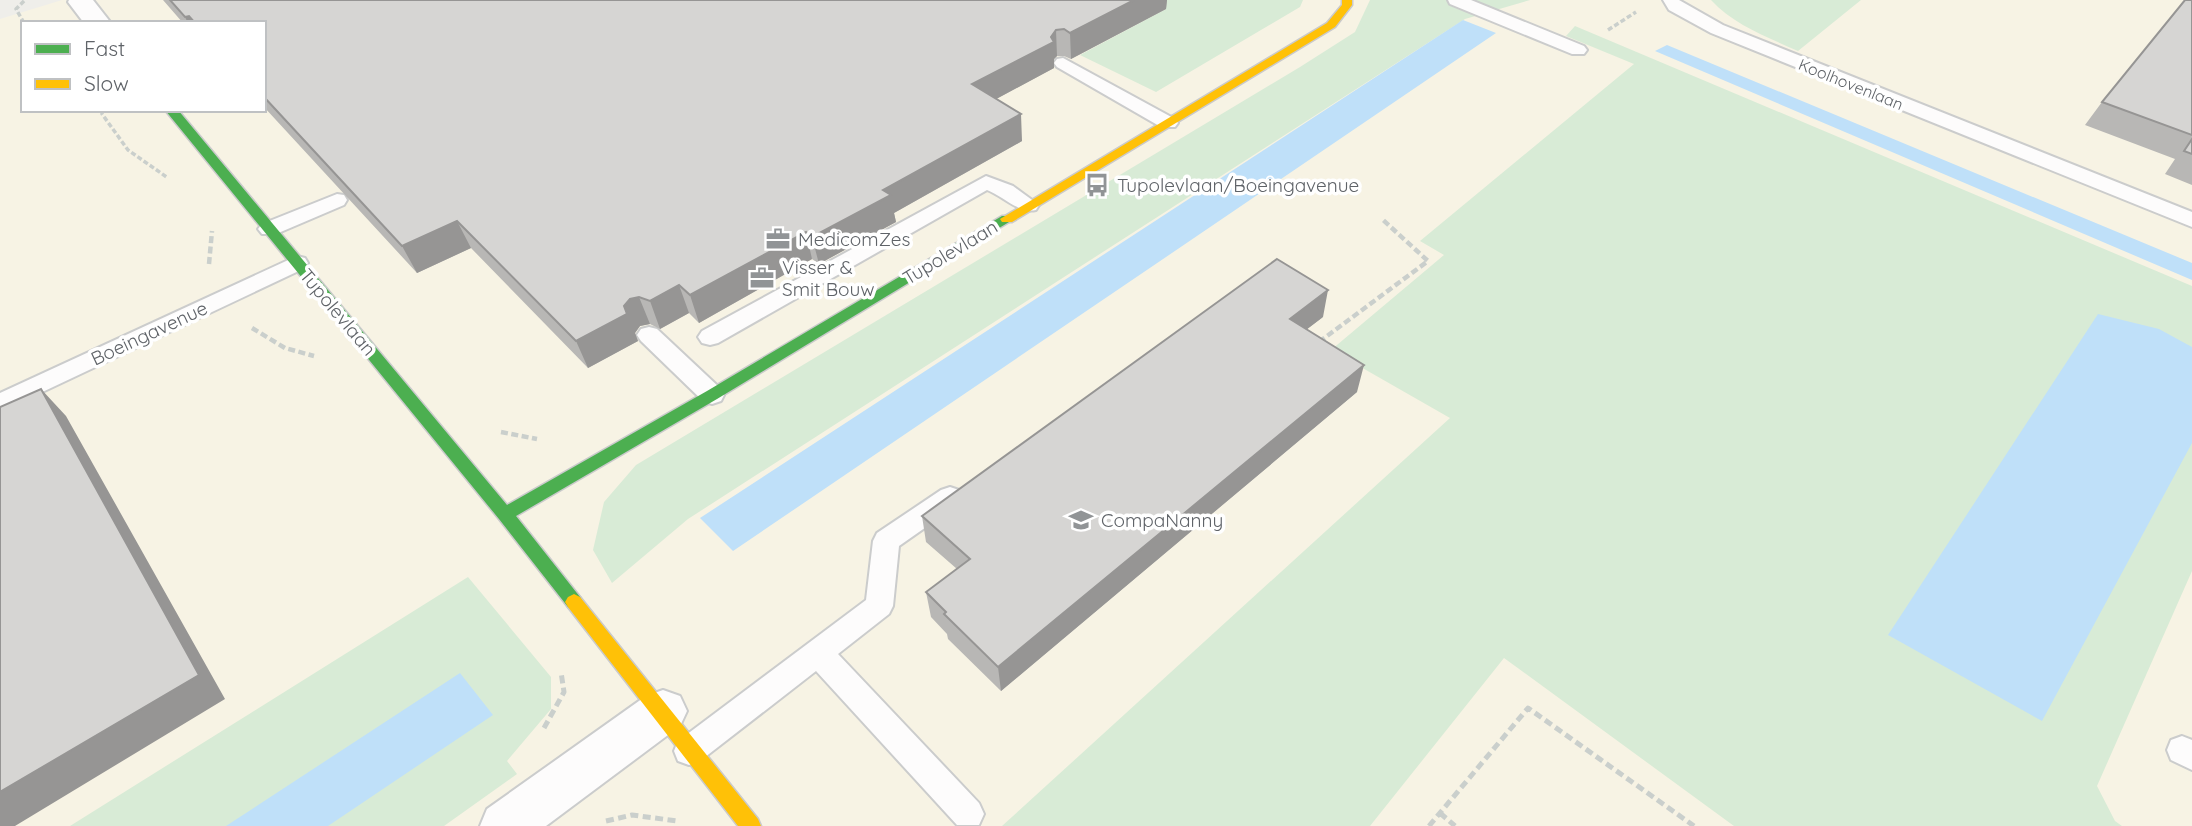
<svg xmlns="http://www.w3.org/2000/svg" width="2192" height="826" viewBox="0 0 2192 826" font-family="Quicksand,sans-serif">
  <rect width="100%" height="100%" fill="#efeeea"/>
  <path fill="#f7f3e4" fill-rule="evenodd" d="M62 0H2192V826H0V19ZM23 23H264V110H23Z"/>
  <path fill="#d8ebd6" d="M1149 0H1303L1300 7 1156 92 1080 55 1166 9Z
    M1370 0H1530L1465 19 688 519 612 583 593 550 604 502 636 465 1300 67 1355 32Z
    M1711 0H1861L1798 51C1767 37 1734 25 1711 0Z
    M1575 26 2192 286V571L2097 786 2115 821 2122 826H1734L1504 658 1370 826H1002L1450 418 1331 350 1444 255 1420 241 1634 64 1566 36Z
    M468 577 551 677V709L507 761 517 774 444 826H70Z"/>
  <path fill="#bfe0f9" d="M1463 20 1496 33 733 551 700 518Z
    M1667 45 2192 263V280L1655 51Z
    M2098 314 2159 329 2192 347V443L2042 721 1888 635Z
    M460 673 493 715 328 826H226Z"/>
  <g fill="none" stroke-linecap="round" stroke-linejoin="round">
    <g stroke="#cbcccc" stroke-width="4">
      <path id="lane" d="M1448 0H1471L1584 46 1587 50 1584 54H1572L1450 4Z
        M1663 0H1679L1723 25 2192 212V227L1711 33 1669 10Z
        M1063 58 1175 119 1178 123 1175 127H1161L1057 67 1054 63 1057 59Z
        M986 176 1013 186 1039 205 1036 210C1019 214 1003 196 987 190L718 343 710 345 702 343 698 337 702 331Z
        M337 194 344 195 347 200 344 205 276 234H262L258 229 262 224Z
        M297 256 305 258 308 263 305 268 0 412V393Z
        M649 327 657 329 721 389 724 395 721 401 712 404 703 401 641 341 637 335 641 329Z
        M950 487 959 490 963 497 959 504 899 546 893 606 889 614 838 654 979 803 984 814 979 825H957L816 671 700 761 689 765 678 761 674 751 678 741 866 600 873 541 877 533 941 490Z
        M2182 736 2192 740V770L2171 760 2167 750 2171 740Z"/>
    </g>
    <g stroke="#cbcccc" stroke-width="4">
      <path id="street" d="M69 0H93L111 23H84L68 2Z
        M663 690 680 696 687 711 680 726 546 826H480L487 809 646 696Z"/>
    </g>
    <g stroke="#cacacb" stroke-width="3">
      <path id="fast" d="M165 110H178L507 505 707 391 1002 216H1012L1014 219 717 399 516 516 580 597 583 602 580 607 574 610 568 607 499 519Z"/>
    </g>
    <g stroke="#cacacb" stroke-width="3">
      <path id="slow" d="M1342 0H1352V5L1335 27 1012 222H1002L1000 219 1327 23 1342 5Z
        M574 594 580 597 758 819 761 826H738L568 607 565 602 568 597Z"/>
    </g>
    <path stroke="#cacfcc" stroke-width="3.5" stroke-dasharray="5 2.5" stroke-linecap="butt" d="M24 23 16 9 25 0
      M1608 30 1636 12
      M102 110V114L128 150 168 178"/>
    <path stroke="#cacfcc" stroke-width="4.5" stroke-dasharray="7 3.5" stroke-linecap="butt" d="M209 264 212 231
      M252 328 285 348 314 356
      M1319 342 1428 261 1383 220
      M501 432 537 439"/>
    <path stroke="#cacfcc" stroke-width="5" stroke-dasharray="8 4.5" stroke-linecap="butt" d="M544 728 564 692 561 672
      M1440 813 1455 826
      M606 821 632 815 677 821
      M1429 826 1528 708 1694 826"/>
    <use href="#lane" fill="#fdfcfc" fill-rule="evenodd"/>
    <use href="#street" fill="#fdfcfc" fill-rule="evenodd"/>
    <use href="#fast" fill="#4caf50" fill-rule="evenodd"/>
    <use href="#slow" fill="#ffc107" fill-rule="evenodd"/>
  </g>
  <path fill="#b8b7b5" d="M163 0H1167L1166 9 1071 59 1064 56H1057L1054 59V68L996 99 1022 141 894 213 896 222 819 264 812 259 699 323 689 313 660 329 650 324 640 326 635 333 638 341 588 368 471 248 417 273 264 107V23H183Z
    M2192 0V185L2165 174 2175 159 2085 125 2102 102Z
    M1323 317 1307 329 1357 392 1001 691 948 639 947 634 931 617 926 592 957 569 926 542 922 516Z"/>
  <path fill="#969594" d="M1134 0H1167L1166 9 1071 59 1070 33Z
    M189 16 193 23H188L185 17Z
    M1056 30 1057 56 1054 59V68L974 111 972 84 1051 37Z
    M1021 114 1022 141 894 213 896 222 819 264 812 237 883 190Z
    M457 221 471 248 417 273 402 246Z
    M806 232 812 259 699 323 690 295Z
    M679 285 689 313 660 329 650 301Z
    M1328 290 1323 317 1285 346 1290 319Z
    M639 297 650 324 640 326 635 333 638 341 588 368 576 341 624 306 630 299Z
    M1364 365 1357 392 1001 691 998 667Z
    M41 389 66 416 225 699 15 826H0V792Z"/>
  <path fill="#d6d5d3" stroke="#969594" stroke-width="2" d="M170 0H1134L1070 33 1064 29 1056 30 1051 37 1054 42 972 84 1021 114 883 190 891 195 812 237 806 232 690 295 679 285 650 301 639 297 630 299 624 306 627 314 576 341 457 221 402 246 264 97V23H195L189 16 185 17Z
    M2185 0H2192V135L2102 102Z
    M2192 139V154L2184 151Z
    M1277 259 1328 290 1290 319 1364 365 998 667 944 614 946 612 926 592 970 559 922 516Z
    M41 389 199 675 0 792V407Z"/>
  <defs>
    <g id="bus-bare" transform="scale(1.89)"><path d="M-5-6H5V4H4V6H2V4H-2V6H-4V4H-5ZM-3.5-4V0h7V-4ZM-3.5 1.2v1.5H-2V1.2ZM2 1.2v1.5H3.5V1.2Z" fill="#919496" stroke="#fff" stroke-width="2.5" paint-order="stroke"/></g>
    <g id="office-bare" transform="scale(1.89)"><path d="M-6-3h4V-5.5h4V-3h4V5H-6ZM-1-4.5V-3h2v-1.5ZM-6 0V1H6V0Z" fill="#919496" stroke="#fff" stroke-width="2.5" paint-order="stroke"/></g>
    <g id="school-bare" transform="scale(1.89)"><path d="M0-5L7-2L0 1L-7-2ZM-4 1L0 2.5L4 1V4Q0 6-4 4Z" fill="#919496" stroke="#fff" stroke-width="2.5" paint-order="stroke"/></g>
  </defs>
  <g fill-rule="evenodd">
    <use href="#bus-bare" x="1097" y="185"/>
    <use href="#office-bare" x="778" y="239"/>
    <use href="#office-bare" x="762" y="278"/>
    <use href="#school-bare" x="1081" y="520"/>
  </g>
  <g text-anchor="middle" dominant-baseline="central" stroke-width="7" stroke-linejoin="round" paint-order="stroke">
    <g font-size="16" fill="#5f6368" stroke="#fff">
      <text transform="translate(1851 84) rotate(22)">Koolhovenlaan</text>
    </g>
    <g font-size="19" fill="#5f6368" stroke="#fff" text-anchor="start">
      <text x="1117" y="185">Tupolevlaan/Boeingavenue</text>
      <text x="798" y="239">MedicomZes</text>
      <text x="782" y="267">Visser &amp;<tspan x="782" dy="22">Smit Bouw</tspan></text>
      <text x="1101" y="520">CompaNanny</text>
    </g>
    <g font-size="19" fill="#5f6368" stroke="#fff">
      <text transform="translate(950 252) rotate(-31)">Tupolevlaan</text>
      <text transform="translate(338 312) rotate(50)">Tupolevlaan</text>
      <text transform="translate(149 333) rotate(-25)">Boeingavenue</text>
    </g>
  </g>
  <rect x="21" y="21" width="245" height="91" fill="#ffffff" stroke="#bfc1c3" stroke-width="2"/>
  <rect x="35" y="44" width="35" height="10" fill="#4caf50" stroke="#bfc1c3" stroke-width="2"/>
  <text x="84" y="56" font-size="21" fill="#5f6368">Fast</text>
  <rect x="35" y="79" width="35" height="10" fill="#ffc107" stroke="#bfc1c3" stroke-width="2"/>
  <text x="84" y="91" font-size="21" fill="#5f6368">Slow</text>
</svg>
